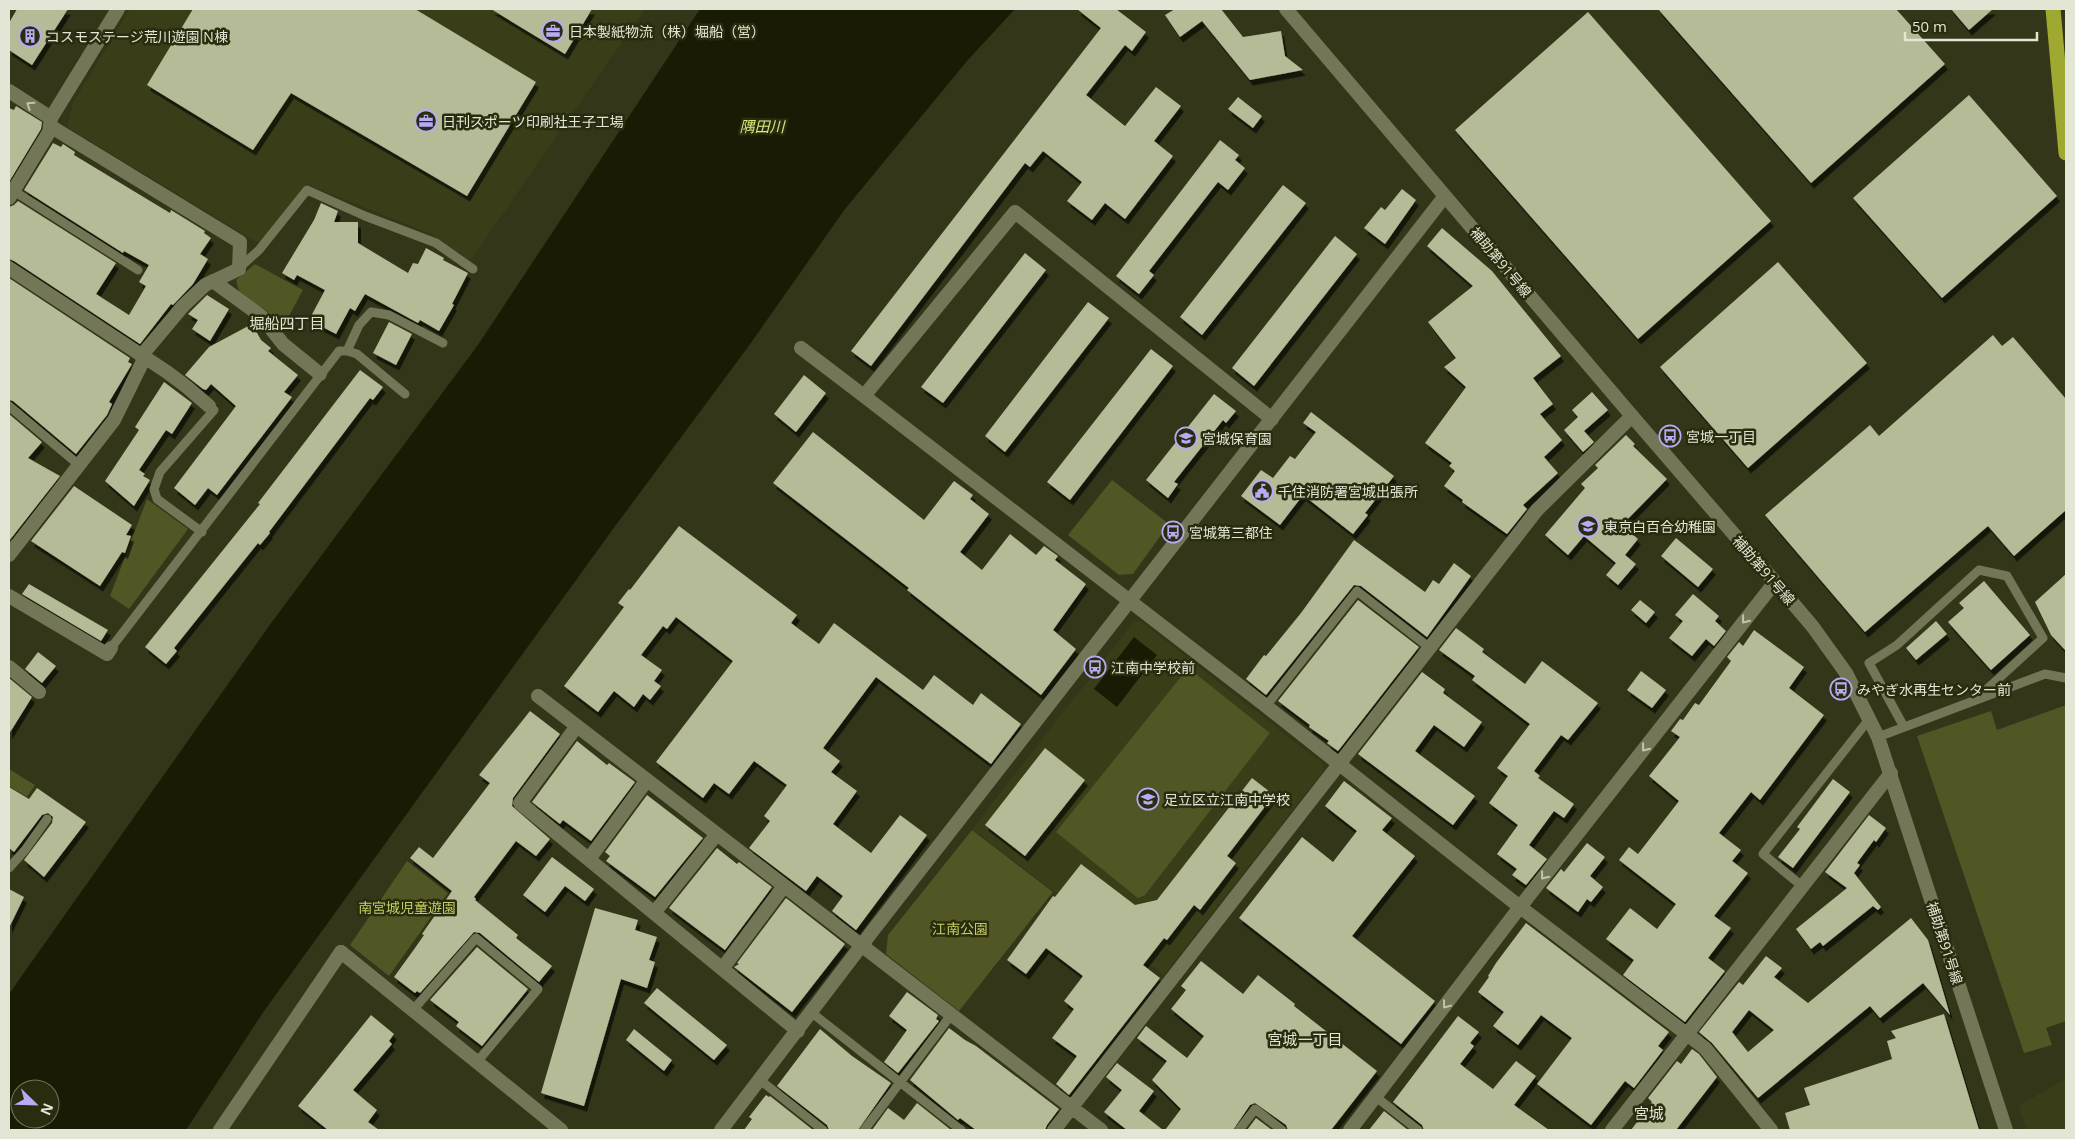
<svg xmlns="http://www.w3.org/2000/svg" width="2075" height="1139" viewBox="0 0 2075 1139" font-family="'Open Sans','Noto Sans JP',sans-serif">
  <defs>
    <filter id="shadow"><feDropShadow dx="3" dy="5.5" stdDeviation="0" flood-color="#0009"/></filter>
  </defs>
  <rect width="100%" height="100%" fill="#333618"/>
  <path fill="#3a3e18" d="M130 9H645L470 261 431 234 306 184 260 244 67 127 73 103Z
    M1140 621 1322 763 1324 770 1164 975 972 829 1133 623Z
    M2066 1078V1130H2027L2019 1106Z"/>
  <path fill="#515624" d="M255 264 303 290 282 329 266 310 240 295 236 280Z
    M1112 480 1169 524 1133 574 1119 575 1068 535Z
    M147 499 188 529 129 609 110 596Z
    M1192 671 1270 733 1145 895 1138 898 1056 832 1184 673Z
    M2066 705V1021L2046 1028 2052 1045 2024 1053 1917 736 1991 711 1997 730Z
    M9 769 35 785 27 797 9 786Z
    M972 830 1053 892 959 1011 886 954 888 935Z
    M407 861 448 893 389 976 350 945Z"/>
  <path fill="#191b04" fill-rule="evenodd" d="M700 9H1015L967 61 845 209 748 347 613 529 264 1011 186 1130H9V994L269 626 478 345ZM20 1089H50V1119H20Z
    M1134 637 1157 655 1117 707 1094 689Z"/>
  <path fill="#b5ba97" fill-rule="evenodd" filter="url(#shadow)" d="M17 9H68L32 65 9 50V23Z
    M193 9H415L536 82 467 196 291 93 253 150 147 85Z
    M491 9H592L565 54Z
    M1077 9H1116L1146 32 1132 51 1125 45 1086 95 1125 126 1156 87 1181 106 1154 141 1173 156 1125 219 1105 203 1092 220 1067 201 1082 182 1043 151 1030 167 1025 163 871 366 851 351 1101 28Z
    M1175 9H1221L1243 37 1281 31 1285 56 1303 70 1250 80 1202 21 1180 37 1165 15Z
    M1658 9H1896L1945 64 1811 183Z
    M1951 9H1993L1969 30Z
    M1588 12 1771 221 1638 339 1455 130Z
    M1969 95 2057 196 1942 298 1853 198Z
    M1238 97 1262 116 1253 128 1228 109Z
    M16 106 42 122 41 129 9 182V108L14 110Z
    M1220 140 1239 155 1235 160 1245 168 1228 190 1218 182 1149 271 1154 275 1139 294 1116 276Z
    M53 143 61 147 63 144 75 152 74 155 170 213 171 210 205 231 204 233 211 238 200 254 208 259 193 284 173 305 171 304 140 344 14 261 9 259V207L14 205 18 201 116 263 96 294 129 315 146 286 139 282 149 265 124 251 123 253 24 190Z
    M1283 185 1306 203 1202 335 1180 317Z
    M1402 189 1416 200 1385 244 1364 228 1381 207 1385 210Z
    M321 203 338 211 334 222H358V243L408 273 413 263 418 264 426 248 444 258 443 260 468 273 452 304 454 305 439 331 420 320 418 323 365 294 355 311 350 308 336 334 309 320 325 290 297 275 294 280 282 273 314 220Z
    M1442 228 1492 271 1561 356 1533 378 1553 404 1540 414 1562 440 1544 457 1558 473 1523 505 1527 509 1507 534 1462 502 1463 500 1444 486 1455 471 1449 466 1452 463 1425 443 1466 387 1444 367 1456 358 1428 322 1473 286 1427 246Z
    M1335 236 1357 254 1254 386 1232 368Z
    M1025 253 1046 270 943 403 921 387Z
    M1778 262 1867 363 1748 468 1660 367Z
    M9 278 130 358 128 362 132 364 109 402 112 404 107 415 76 454 13 401 9 400Z
    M207 295 229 309 210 341 192 329 198 320 188 314Z
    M1088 302 1109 318 1005 452 985 436Z
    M389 322 412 334 396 365 373 353Z
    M252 324 261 340 271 348 268 351 298 375 284 392 292 397 217 495 208 488 195 505 174 488 236 406 211 384 206 390 203 389 185 375 209 347Z
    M1993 335 2002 346 2013 337 2066 399V510L2014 556 1988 526 1865 632 1765 515 1870 425 1879 436Z
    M1151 349 1173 366 1070 500 1047 482Z
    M360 370 383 387 373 400 370 398 269 532 270 533 260 545 258 543 174 648 177 651 166 664 145 647 260 504 258 503Z
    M804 375 826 393 796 432 774 414Z
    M164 382 192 403 172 434 166 430 139 470 145 474 143 476 150 480 134 506 105 481 139 430 135 427Z
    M1592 392 1608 410 1584 431 1594 442 1583 452 1564 430 1578 417 1572 410Z
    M1214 394 1236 411 1226 423 1223 420 1174 482 1178 484 1168 498 1146 480Z
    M1311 412 1394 476 1365 513 1368 515 1353 534 1303 495 1280 525 1241 496 1261 470 1273 478 1290 456 1295 459 1316 432 1303 423Z
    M9 414 42 442 28 458 60 476 9 541Z
    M813 432 924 520 954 481 973 495 970 499 989 514 960 552 982 570 1010 534 1036 555 1044 546 1058 556 1055 560 1086 584 1053 630 1076 649 1041 695 907 590 909 588 773 483Z
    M1626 435 1635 444 1633 446 1667 479 1622 525 1638 539 1625 555 1636 564 1618 585 1606 575 1616 563 1584 536 1568 555 1545 535 1585 488 1581 484 1598 468 1595 465Z
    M74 486 132 525 126 535 131 536 125 553 122 552 100 586 31 541Z
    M679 526 797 615 791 623 819 644 834 623 923 690 934 675 973 705 981 693 1021 724 991 764 876 677 823 748 840 761 831 772 857 791 833 824 871 853 900 815 927 835 856 930 832 911 843 896 817 876 806 891 749 848 770 821 764 816 787 785 754 761 729 794 714 783 703 798 656 762 733 661 676 617 667 629 663 626 641 655 662 670 654 681 661 686 650 700 643 694 634 707 614 691 598 712 564 686 624 607 618 603 629 589 630 590Z
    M1676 538 1713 569 1698 587 1661 556Z
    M1354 540 1425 592 1433 580 1439 584 1454 563 1471 576 1427 637 1361 586 1354 585 1266 695 1246 679 1264 655 1266 656 1301 613Z
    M2066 574V651L2051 635 2035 602Z
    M1984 581 2030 635 1991 670 1948 622 1964 608 1959 603Z
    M29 584 108 630 101 641 22 594Z
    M1693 594 1719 616 1715 621 1726 631 1714 646 1706 639 1692 656 1669 638 1683 621 1675 615Z
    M1358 600 1419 647 1338 751 1327 743 1329 741 1309 727 1310 725 1278 701Z
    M1640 600 1655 612 1646 623 1631 610Z
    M1936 621 1947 634 1916 660 1906 648Z
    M1456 628 1484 649 1482 652 1525 684 1542 661 1598 703 1568 740 1561 735 1534 771 1540 776 1538 778 1574 804 1564 818 1554 811 1529 845 1547 859 1526 885 1512 875 1517 869 1497 854 1518 825 1489 803 1508 776 1497 768 1530 724 1472 680 1475 676 1439 650Z
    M1754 630 1804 667 1789 688 1824 715 1760 800 1751 792 1719 833 1741 850 1732 861 1748 873 1714 916 1731 928 1708 958 1725 971 1685 1022 1623 975 1634 960 1606 939 1630 908 1657 929 1676 904 1619 860 1629 847 1638 854 1679 801 1649 776 1680 737 1671 731 1680 719 1683 720 1695 703 1699 705 1731 661 1727 657 1739 642 1743 646Z
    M38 652 56 666 42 683 25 669Z
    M1641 671 1666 690 1652 708 1627 690Z
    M1422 672 1445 689 1443 693 1482 722 1464 747 1434 725 1415 751 1475 796 1453 825 1358 754Z
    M9 678 32 697 9 734Z
    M530 711 560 734 513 798 512 806 550 839 536 856 516 841 474 897 476 899 475 900 518 935 516 938 552 966 539 982 480 933 474 932 420 993 417 991 415 993 394 977 415 948 424 935 422 934 452 891 410 858 419 847 433 858 490 783 479 775Z
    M577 741 607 765 609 763 635 782 591 841 563 820 560 824 532 802Z
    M1045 748 1085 780 1025 856 985 825Z
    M1252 778 1274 795 1227 856 1236 863 1200 910 1194 905 1167 940 1164 938 1143 965 1160 978 1069 1095 1056 1084 1077 1056 1052 1038 1074 1009 1064 1001 1083 976 1046 948 1026 974 1007 960 1053 896 1055 897 1081 864 1135 905 1157 900Z
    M1833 779 1850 792 1793 868 1778 857 1800 829 1797 827Z
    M1344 781 1392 818 1382 830 1415 856 1352 936 1435 1001 1401 1044 1239 918 1302 837 1333 862 1357 831 1325 806Z
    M9 787 29 799 37 788 86 822 44 877 24 860 52 823 53 817 48 813 42 815 14 852 9 848Z
    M647 795 703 838 655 897 606 861 610 856 605 852Z
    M1869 815 1886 828 1876 842 1874 840 1857 863 1860 865 1854 873 1881 907 1878 910 1873 906 1823 946 1820 942 1811 949 1796 929 1847 888 1825 872Z
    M1587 843 1605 857 1590 876 1603 887 1591 902 1587 899 1578 912 1546 888 1561 869 1564 872Z
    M717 848 737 864 739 862 772 887 725 950 669 908Z
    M552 857 594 889 585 901 565 886 545 912 523 895Z
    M9 889 24 897 9 928Z
    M786 898 845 944 792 1012 734 967 739 964 737 963Z
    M595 908 638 920 635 930 657 937 649 960 655 962 647 988 621 979 584 1106 541 1093Z
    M1911 918 1928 940 1950 1015 1923 983 1880 1018 1870 1006 1758 1098 1712 1043 1699 1032 1739 982 1743 985 1766 956 1782 968 1774 977 1808 1003ZM1749 1010 1774 1030 1748 1052 1732 1032Z
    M1526 923 1669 1032 1658 1046 1663 1050 1634 1088 1625 1081 1591 1125 1537 1084 1572 1038 1541 1015 1518 1045 1493 1026 1504 1012 1478 992 1489 977 1488 976 1496 963Z
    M477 947 528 989 482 1046 456 1026 459 1022 430 1000Z
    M1201 961 1243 994 1258 975 1295 1004 1294 1006 1377 1071 1331 1130H1288L1286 1125 1255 1103 1250 1105 1233 1130H1165L1181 1109 1152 1080 1167 1061 1137 1038 1146 1026 1187 1058 1204 1036 1171 1009 1186 990 1181 986Z
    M657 988 727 1045 714 1060 644 1003Z
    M907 992 938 1015 936 1019 939 1021 898 1073 884 1062 907 1030 889 1016Z
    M1944 1014 1979 1130H1790L1785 1113 1810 1105 1804 1088 1892 1059 1887 1041 1896 1038 1891 1031Z
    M371 1015 394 1034 389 1041 392 1044 353 1090 377 1110 368 1122 379 1130H328L298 1106Z
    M1458 1016 1479 1032 1470 1043 1474 1046 1460 1064 1493 1089 1516 1061 1536 1076 1514 1105 1549 1130H1424L1422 1125 1393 1102Z
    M949 1028 965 1040 976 1046 1059 1109 1047 1125 1045 1130H976L960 1118 958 1120 910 1080Z
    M634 1029 672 1060 664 1071 626 1040Z
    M820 1029 852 1056 891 1083 858 1130H829L827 1125 777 1086Z
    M1692 1049 1699 1054 1717 1077 1676 1130H1631L1652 1102 1648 1098 1677 1061 1681 1064Z
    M1117 1063 1154 1091 1139 1111 1163 1130H1127L1104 1112 1122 1090 1106 1077Z
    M766 1095 769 1097 770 1096 813 1130H744L752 1119 749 1117Z
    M917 1103 951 1130H872L888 1108 904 1120Z
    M1384 1111 1408 1130H1369Z
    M1256 1118 1272 1130H1247Z"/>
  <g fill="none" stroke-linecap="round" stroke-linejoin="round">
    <path stroke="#737757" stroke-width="9" d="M9 188 138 270
      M239 268 259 250 307 190 365 216 436 243 473 269
      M347 351 359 325 371 312 389 315 443 343
      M9 406 79 465
      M202 532 157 499 154 489 160 472 214 410 209 406
      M111 648 339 351H347L357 354 405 394
      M1266 706 1357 591 1430 648
      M1904 727 1869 663 1897 645 1979 570 2007 576 2043 638 1974 701
      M1878 737 2045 674 2066 678
      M9 868 25 850 47 819
      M1802 886 1763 854 1870 718
      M413 1010 476 938 538 989 477 1062
      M812 1013 961 1130
      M760 1080 823 1130
      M1376 1097 1418 1130
      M864 1130 951 1015
      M1239 1130 1255 1109 1282 1130"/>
    <path stroke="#737757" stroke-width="14" d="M9 91 51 118 49 132 9 198
      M50 126 240 242 239 269 205 285 183 306 141 356
      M9 268 167 372 187 387 209 406
      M213 281 261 316 283 344 320 374
      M801 348 864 396
      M1272 419 1015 212 864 396 1266 706 1520 907 1705 1048 1771 1130
      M9 555 114 420 144 359
      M9 596 107 654 111 648
      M9 667 39 692
      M538 696 1101 1130
      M577 726 520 803 798 1031
      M589 859 647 780
      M654 913 717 834
      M722 969 784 886
      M220 1130 341 952
      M1054 1130 1537 510 1632 416
      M1350 1130 1520 907 1775 582
      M1612 1130 1891 773"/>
    <path stroke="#737757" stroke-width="14" d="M1286 9 1632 416 1775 582 1813 627 1846 673 1878 737 2006 1130
      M51 118 118 9
      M341 952 561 1130
      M721 1130 874 929 1445 196"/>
    <path stroke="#9fa831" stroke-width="15" d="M2053 9 2066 153"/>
  </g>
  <defs><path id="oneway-chevron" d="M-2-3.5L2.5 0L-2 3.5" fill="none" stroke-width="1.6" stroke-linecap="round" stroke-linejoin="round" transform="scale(1.25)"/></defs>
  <g stroke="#c1c5ae">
    <use href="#oneway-chevron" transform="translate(30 105) rotate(-147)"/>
    <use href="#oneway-chevron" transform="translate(1745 620) rotate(128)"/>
    <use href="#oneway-chevron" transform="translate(1645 748) rotate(128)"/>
    <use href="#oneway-chevron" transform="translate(1544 876) rotate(128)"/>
    <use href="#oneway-chevron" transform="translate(1446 1005) rotate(127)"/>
  </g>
  <defs>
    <g id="office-ring" transform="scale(1.125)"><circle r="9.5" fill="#292c0e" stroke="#baaaf6" stroke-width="1.5"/><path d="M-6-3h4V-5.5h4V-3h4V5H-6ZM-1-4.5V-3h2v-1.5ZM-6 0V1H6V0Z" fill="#baaaf6"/></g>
    <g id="building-ring" transform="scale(1.125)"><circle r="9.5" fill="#292c0e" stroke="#baaaf6" stroke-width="1.5"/><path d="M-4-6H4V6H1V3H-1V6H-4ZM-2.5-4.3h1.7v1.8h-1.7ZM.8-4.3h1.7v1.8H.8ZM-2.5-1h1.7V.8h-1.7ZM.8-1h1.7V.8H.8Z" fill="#baaaf6"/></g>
    <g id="bus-ring" transform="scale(1.125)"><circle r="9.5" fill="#292c0e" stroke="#baaaf6" stroke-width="1.5"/><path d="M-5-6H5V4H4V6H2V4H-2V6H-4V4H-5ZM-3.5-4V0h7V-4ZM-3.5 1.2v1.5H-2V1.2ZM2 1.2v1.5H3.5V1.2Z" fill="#baaaf6"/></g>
    <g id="school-ring" transform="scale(1.125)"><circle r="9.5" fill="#292c0e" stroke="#baaaf6" stroke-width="1.5"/><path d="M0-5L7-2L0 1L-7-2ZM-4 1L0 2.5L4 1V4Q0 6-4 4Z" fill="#baaaf6"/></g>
    <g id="civic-ring" transform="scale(1.125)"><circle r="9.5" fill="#292c0e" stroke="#baaaf6" stroke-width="1.5"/><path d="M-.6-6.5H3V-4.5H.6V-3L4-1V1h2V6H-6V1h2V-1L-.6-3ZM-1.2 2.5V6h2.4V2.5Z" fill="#baaaf6"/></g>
  </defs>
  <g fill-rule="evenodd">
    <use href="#office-ring" x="553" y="31"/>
    <use href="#building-ring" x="30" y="36"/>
    <use href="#office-ring" x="426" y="121"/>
    <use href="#bus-ring" x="1670" y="436"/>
    <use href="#school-ring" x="1186" y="438"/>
    <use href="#civic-ring" x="1262" y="491"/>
    <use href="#school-ring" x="1588" y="526"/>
    <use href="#bus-ring" x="1173" y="532"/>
    <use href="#bus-ring" x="1095" y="667"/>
    <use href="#bus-ring" x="1841" y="689"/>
    <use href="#school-ring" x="1148" y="799"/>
  </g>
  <g text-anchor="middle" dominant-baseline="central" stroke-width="5" stroke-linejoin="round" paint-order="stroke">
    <g font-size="14" fill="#e3e6d4" stroke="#292c0e" text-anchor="start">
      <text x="569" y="31">日本製紙物流（株）堀船（営）</text>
      <text x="46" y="36">コスモステージ荒川遊園 N棟</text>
      <text x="442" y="121">日刊スポーツ印刷社王子工場</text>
      <text x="1686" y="436">宮城一丁目</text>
      <text x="1202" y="438">宮城保育園</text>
      <text x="1278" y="491">千住消防署宮城出張所</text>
      <text x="1604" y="526">東京白百合幼稚園</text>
      <text x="1189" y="532">宮城第三都住</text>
      <text x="1111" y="667">江南中学校前</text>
      <text x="1857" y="689">みやぎ水再生センター前</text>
      <text x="1164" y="799">足立区立江南中学校</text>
    </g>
    <g font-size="14" fill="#e3e6d4" stroke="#292c0e">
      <text transform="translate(1501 262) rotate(50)">補助第91号線</text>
      <text transform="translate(1764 570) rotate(49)">補助第91号線</text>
      <text transform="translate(1945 943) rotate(72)">補助第91号線</text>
    </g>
    <g font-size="14" fill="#c4cd63" stroke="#292c0e">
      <text x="407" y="907">南宮城児童遊園</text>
      <text x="960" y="928">江南公園</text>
    </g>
    <g font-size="15" font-style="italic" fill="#dce67c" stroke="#292c0e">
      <text x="762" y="126">隅田川</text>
    </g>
    <g font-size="15" fill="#e3e6d4" stroke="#292c0e">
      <text x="287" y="323">堀船四丁目</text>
      <text x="1305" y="1039">宮城一丁目</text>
      <text x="1649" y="1113">宮城</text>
    </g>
  </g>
  <rect width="2075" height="1139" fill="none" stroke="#e3e6d4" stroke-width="20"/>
  <g transform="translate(35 1104) rotate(113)"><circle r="24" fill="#292c0e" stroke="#73765d"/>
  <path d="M0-4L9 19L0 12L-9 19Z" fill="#baaaf6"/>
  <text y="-8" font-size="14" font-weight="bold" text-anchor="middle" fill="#e3e6d4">N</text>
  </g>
  <path d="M1905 32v8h132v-8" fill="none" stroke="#e3e6d4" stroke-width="2.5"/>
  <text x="1912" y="32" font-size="15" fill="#e3e6d4" stroke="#292c0e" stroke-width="4" paint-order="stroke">50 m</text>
</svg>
